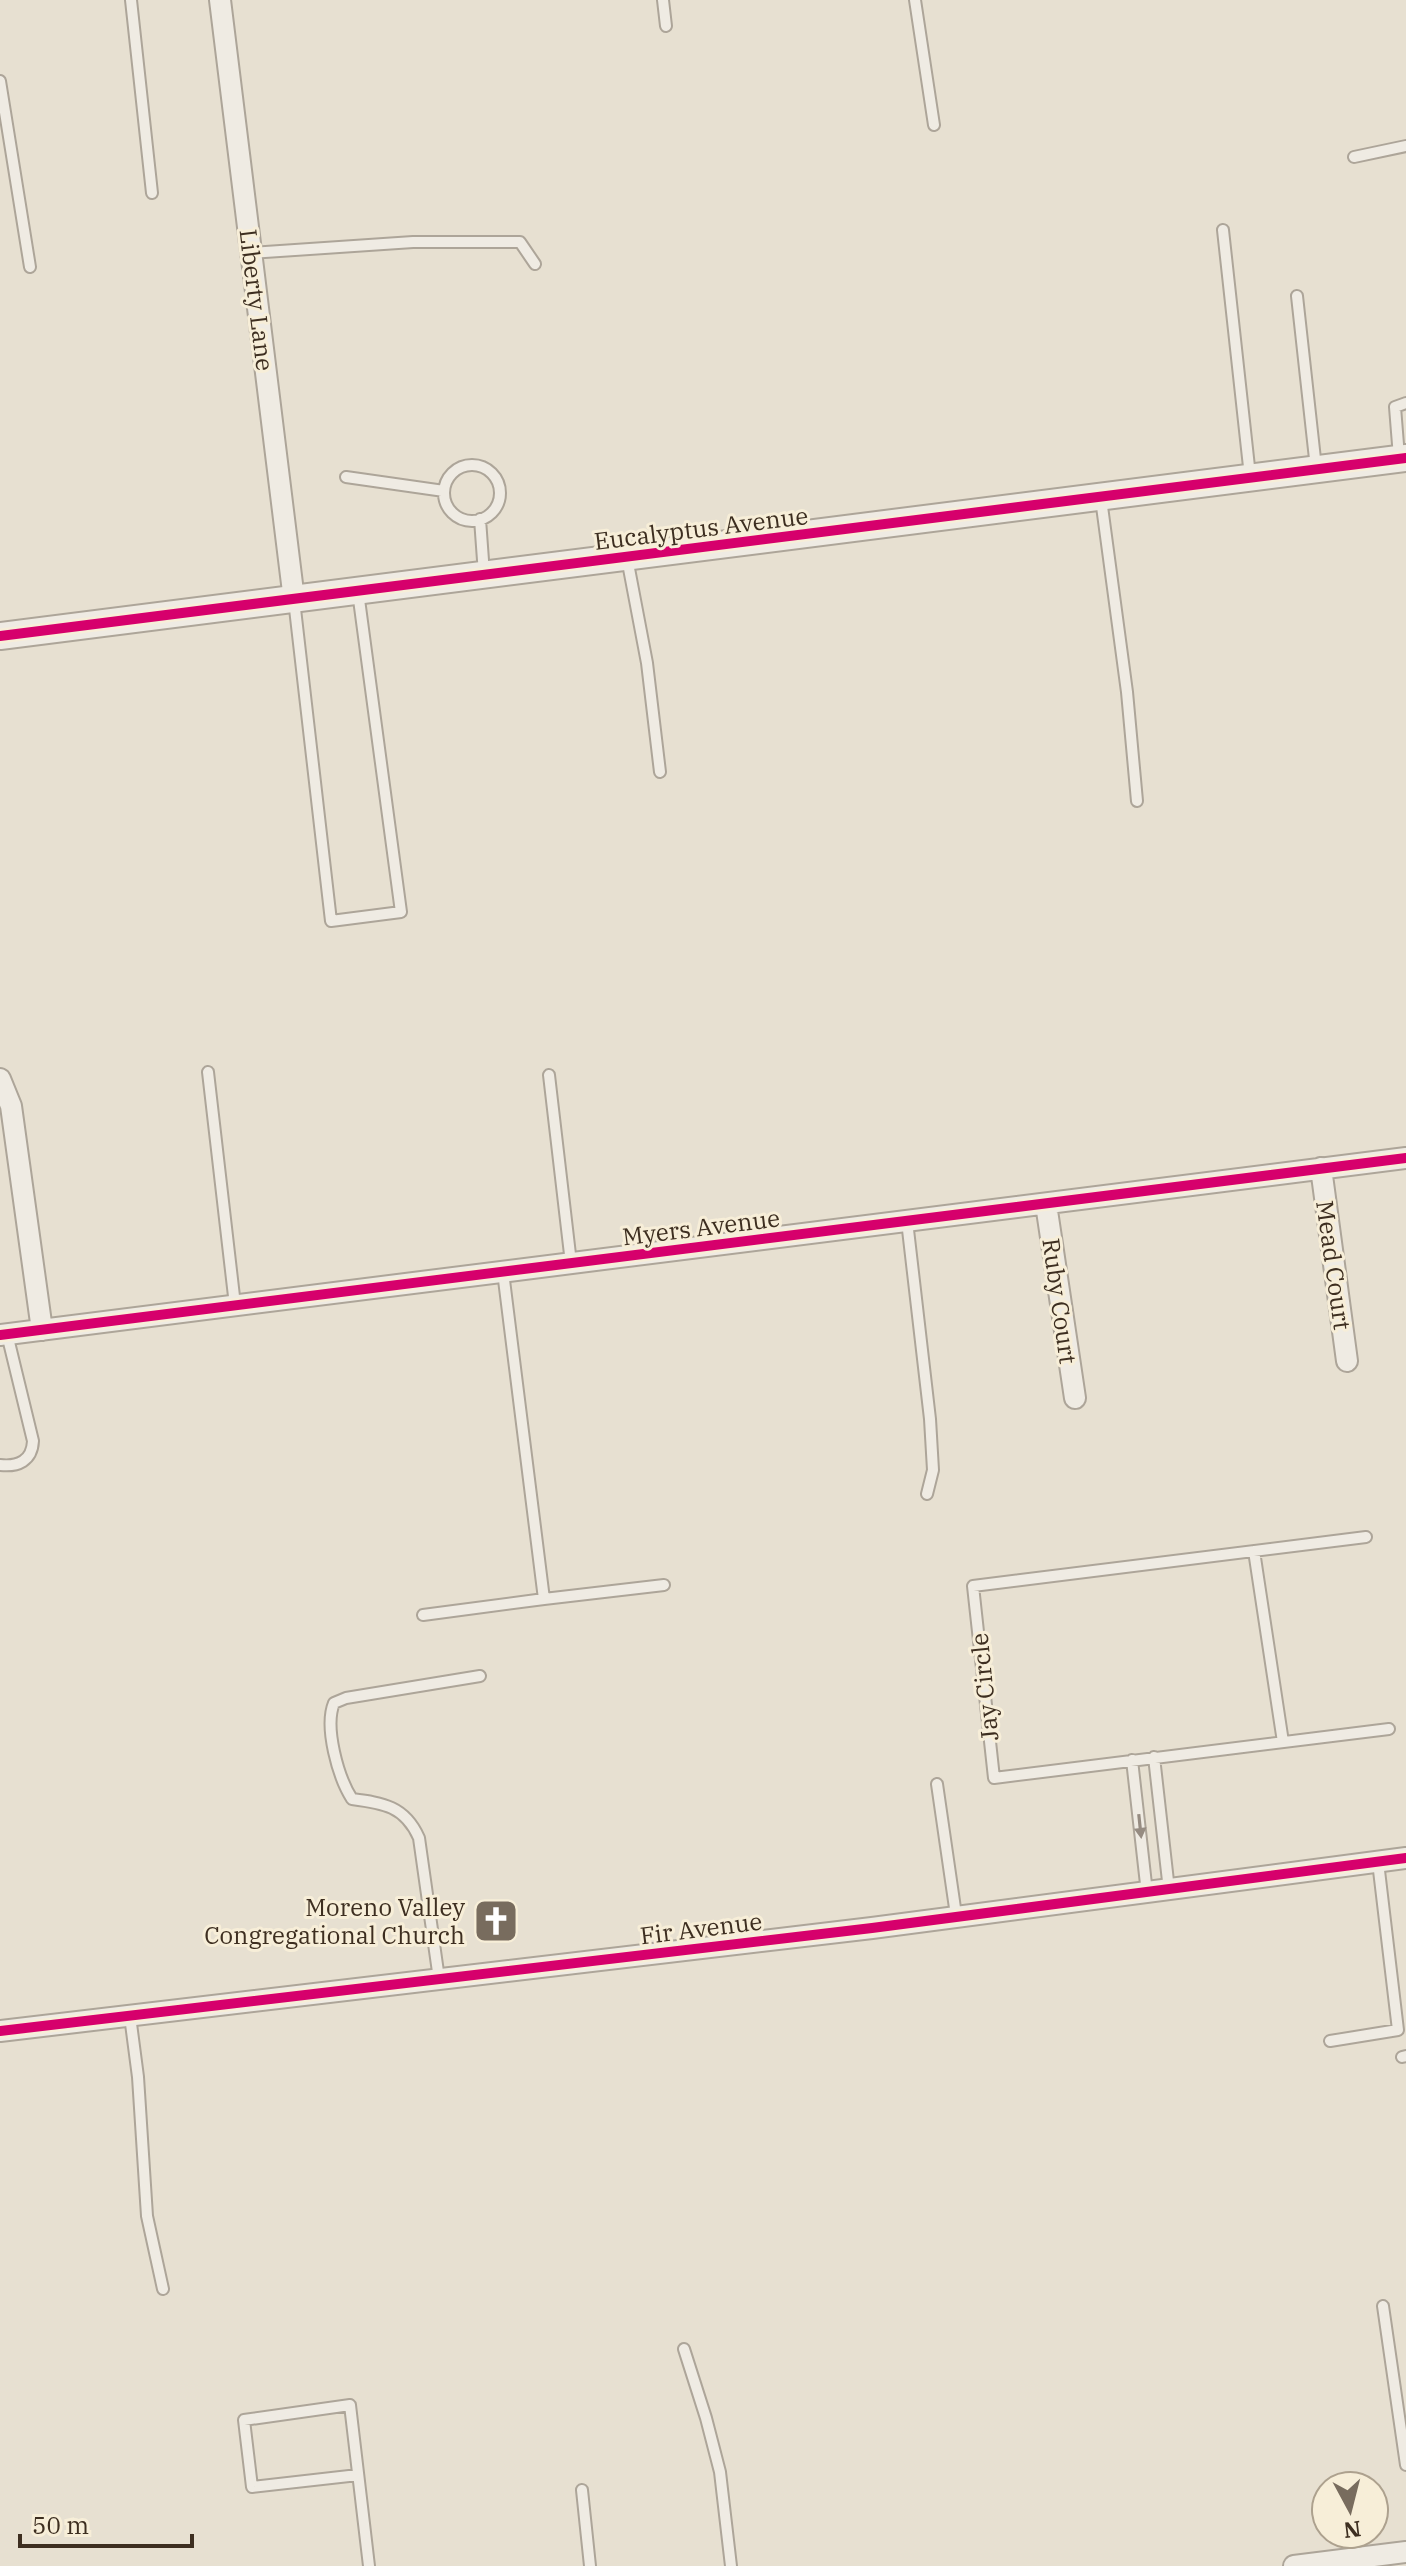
<svg xmlns="http://www.w3.org/2000/svg" width="1406" height="2566" viewBox="0 0 1406 2566" font-family="'IBM Plex Serif',serif">
  <rect width="100%" height="100%" fill="#e7e0d1"/>
  <g fill="none" stroke-linecap="round" stroke-linejoin="round">
    <g stroke="#ada599" stroke-width="14">
      <path id="service" d="M131 0 152 193
        M663 0 666 26
        M915 0 934 125
        M0 81 30 267
        M1354 157 1406 146
        M1223 230 1250 476
        M251 253 413 242H520L535 264
        M1297 296 1316 468
        M1399 457 1395 407 1406 403
        M444 493a28 28 0 1 1 56 0a28 28 0 1 1-56 0Z
        M346 477 444 491
        M1101 499 1127 692 1137 801
        M480 519 484 574
        M627 558 647 663 660 772
        M294 600 331 921 401 912 358 592
        M208 1072 235 1305
        M549 1075 571 1263
        M907 1221 930 1419 933 1470 927 1494
        M503 1272 544 1599 664 1585
        M0 1465C18 1467 32 1461 33 1441L7 1334
        M1366 1537 973 1586 994 1778 1389 1729
        M1254 1551 1283 1742
        M423 1615 544 1599
        M1154 1757 1169 1890
        M1132 1760 1147 1893
        M937 1784 956 1915
        M439 1979 419 1838C405 1806 383 1803 352 1799 338 1777 324 1727 334 1703L346 1698 480 1676
        M130 2016 138 2077 147 2216 163 2289
        M1330 2041 1398 2030 1378 1862
        M1402 2057 1406 2056
        M1383 2306 1406 2465
        M684 2349 706 2418 720 2472 731 2566
        M358 2475 252 2487 244 2420 350 2405 369 2566
        M582 2490 590 2566"/>
    </g>
    <g stroke="#ada599" stroke-width="24">
      <path id="minor" d="M220 0 294 600
        M0 1079 11 1106 42 1330
        M1321 1168 1347 1361
        M1046 1204 1075 1398
        M0 1335 1406 1158
        M0 2031 872 1928 1406 1858
        M1294 2566 1406 2552"/>
    </g>
    <g stroke="#ada599" stroke-width="30">
      <path id="tertiary" d="M0 636 1406 458"/>
    </g>
    <use href="#service" stroke="#efebe3" stroke-width="10"/>
    <use href="#minor" stroke="#efebe3" stroke-width="20"/>
    <use href="#tertiary" stroke="#efebe3" stroke-width="26"/>
    <g stroke="#f7eed8" stroke-width="15">
      <path id="cycleway" d="M0 636 1406 458
        M0 1335 1406 1158
        M0 2031 872 1928 1406 1858"/>
    </g>
    <use href="#cycleway" stroke="#d6006c" stroke-width="10"/>
  </g>
  <defs><path id="oneway-solid" d="M-6-.8H1V-3.2L6.5 0L1 3.2V.8H-6Z" transform="scale(2)"/></defs>
  <use fill="#968c82" href="#oneway-solid" transform="translate(1140 1826) rotate(84)"/>
  <defs>
    <g id="church-square" transform="scale(2.3)"><rect x="-9" y="-9" width="18" height="18" rx="4" fill="#786c5e" stroke="#f7eed8"/><path d="M-1.2-6h2.4v3.5h3.3v2.4h-3.3V6h-2.4V-.1h-3.3v-2.4h3.3Z" fill="#fff"/></g>
  </defs>
  <g fill-rule="evenodd">
    <use href="#church-square" x="496" y="1921"/>
  </g>
  <g text-anchor="middle" dominant-baseline="central" stroke-width="6" stroke-linejoin="round" paint-order="stroke">
    <g font-size="24" fill="#3d2e20" stroke="#f7eed8">
      <text transform="translate(257 300) rotate(83)">Liberty Lane</text>
      <text transform="translate(701 528) rotate(-7)">Eucalyptus Avenue</text>
      <text transform="translate(701 1227) rotate(-7)">Myers Avenue</text>
      <text transform="translate(1334 1265) rotate(82)">Mead Court</text>
      <text transform="translate(1060 1301) rotate(82)">Ruby Court</text>
      <text transform="translate(984 1687) rotate(-96)">Jay Circle</text>
      <text transform="translate(701 1928) rotate(-7)">Fir Avenue</text>
    </g>
    <g font-size="24" fill="#3d2e20" stroke="#f7eed8" text-anchor="end">
      <text x="465" y="1907">Moreno Valley<tspan x="465" dy="28">Congregational Church</tspan></text>
    </g>
  </g>
  <g transform="translate(1350 2510) rotate(173)"><circle r="38" fill="#f7eed8" stroke="#ada18e" stroke-width="2"/>
  <path d="M0-6L14 30L0 20L-14 30Z" fill="#786c5e"/>
  <text y="-12" font-size="22" font-weight="bold" text-anchor="middle" fill="#3d2e20">N</text>
  </g>
  <path d="M20 2534v12h172v-12" fill="none" stroke="#3d2e20" stroke-width="4"/>
  <text x="32" y="2534" font-size="24" fill="#3d2e20" stroke="#f7eed8" stroke-width="6" paint-order="stroke">50 m</text>
</svg>
